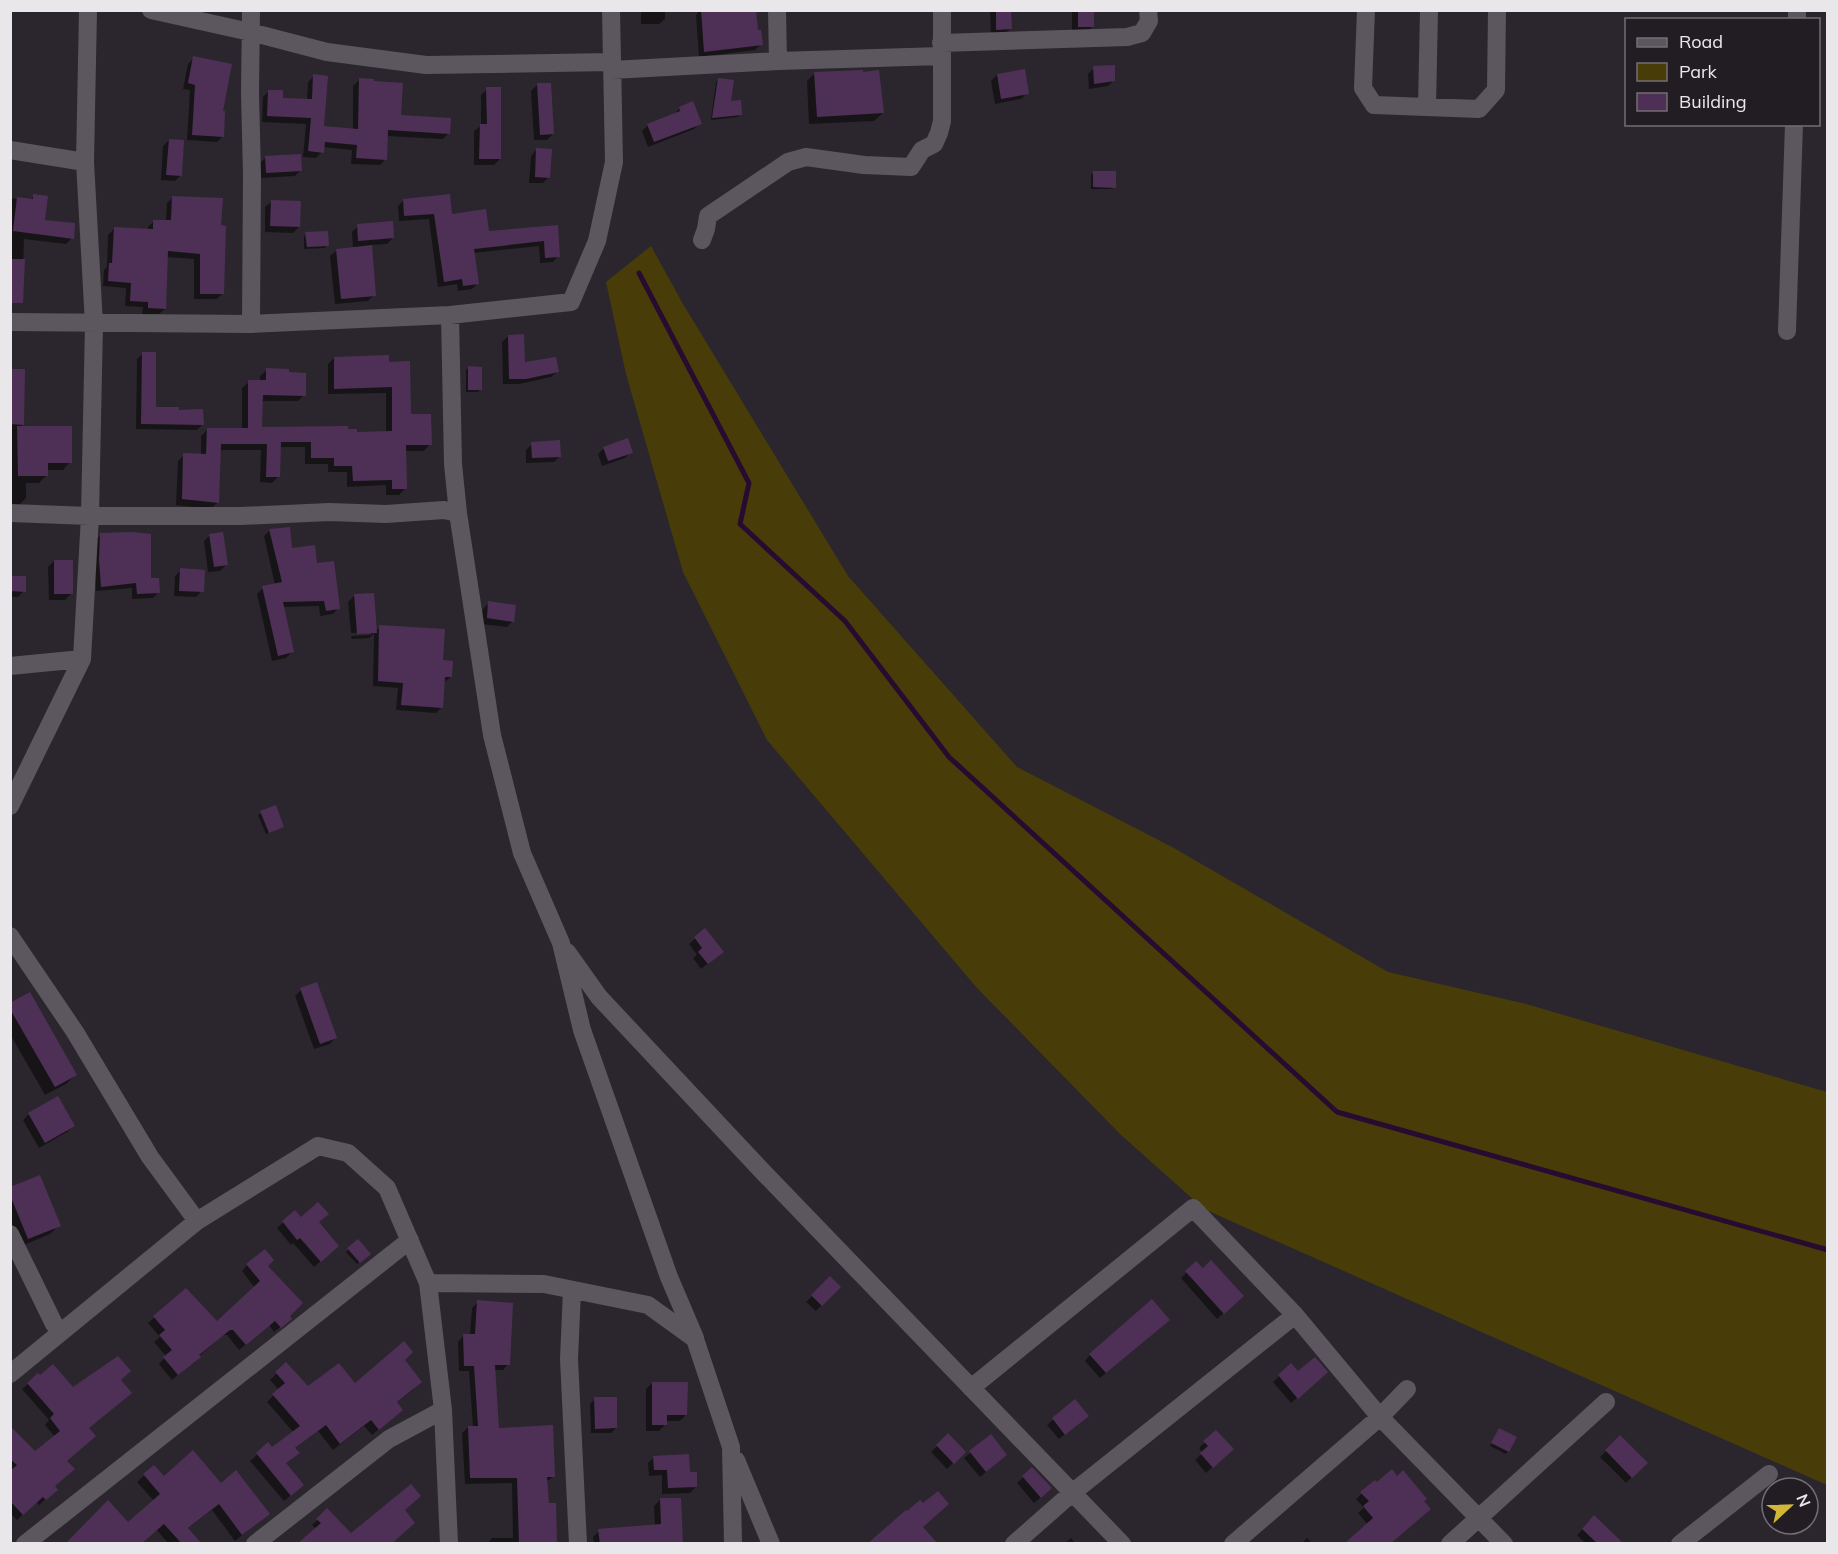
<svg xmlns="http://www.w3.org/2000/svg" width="1838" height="1554" viewBox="0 0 1838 1554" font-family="Mulish,sans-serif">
  <rect width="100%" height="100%" fill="#2b262d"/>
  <path fill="#483d08" d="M651 246 683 304 848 576 1017 767 1172 847 1388 972 1526 1004 1827 1092V1485L1204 1209 1120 1134 977 988 767 740 683 572 626 374 606 282Z"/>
  <path fill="#0007" d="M641 10H665V19L659 24H641Z
    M700 10H755L756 32 761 44 755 50 699 57 696 15Z
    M990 10H1037L1010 12V29L1004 35H991Z
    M1072 10H1092L1093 26 1087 32 1072 33Z
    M194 58 222 113 223 136 217 142 187 140 190 90 183 89 188 64Z
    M1094 68 1114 80 1108 86 1089 89 1088 74Z
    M815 73 883 113 874 121 809 124 807 81Z
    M997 75 1027 93 1021 99 995 104 991 81Z
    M314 76 323 127 353 130V86L359 80 399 116 449 133 443 139 386 136V159L380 165 351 164 352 150 323 147 322 152 316 158 303 157 306 124 262 122 263 97 269 91 281 100 307 101 308 82Z
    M719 79 729 103 740 115 738 117 711 120 716 82Z
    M537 85 553 134 547 140H534L531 91Z
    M487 89 500 159 494 165H474V131L481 126V95Z
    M680 108 700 123 694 129 648 147 642 131 648 125 673 115Z
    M169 140 181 175 175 181 161 180 163 146Z
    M536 150 549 177 543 183H529L531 156Z
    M266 157 301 170 295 176 260 178V163Z
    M1094 172 1114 187 1112 189H1091V175Z
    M34 196 44 221 72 238 66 244 24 239 22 297 16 303H10V198L30 200Z
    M173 197 220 227 223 293 217 299H194V259L167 257 165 309 159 314H142L143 307 125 306 126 288 103 286 104 270 107 267 108 235 114 229 148 230V227L154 221H166L167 203Z
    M403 201 451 216 488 233 557 227 558 256 553 262 540 263 539 246 473 253 477 284 472 289 458 291 457 284 438 287 429 219 399 221 398 206Z
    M271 202 299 227 293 233 265 232V207Z
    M358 226 393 238 387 244 370 245 374 295 368 301 335 304 330 256 336 251 353 249 352 232Z
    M306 234 327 245 325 248 304 249V236Z
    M508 336 524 364 557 372 551 377 519 384H503L502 342Z
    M143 354 154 408 178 411 202 425 197 430 136 429 137 359Z
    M334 358 387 363 410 416 430 444 424 451H405V489L399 495H386V485L347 487V472H328V464H305V447H279V476L272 483 260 482 261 450H219L218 502 211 509 176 505 178 461 184 455H201V436L207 430H242V388L249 382H260V376L267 370 304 395 298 401H261V428L346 431 355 433H386V393L328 394V364Z
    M468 368 481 389 478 392H466V370Z
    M10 371H23L22 427 70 462 63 470H46V476L39 483H26V498L19 505H10Z
    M532 444 560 456 554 462 526 463V450Z
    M604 448 631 452 625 458 602 466 598 454Z
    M270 530 291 550 316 565 338 608 333 614 320 616 319 606 282 607 292 652 286 658 272 661 257 594 263 588 275 585 264 536Z
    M101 535 158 593 153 598 132 599V588L96 591 94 566 95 540Z
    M210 535 226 565 220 571 208 572 204 541Z
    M54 561 71 594 65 600H49L48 567Z
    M181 570 202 591 196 597 174 596 175 576Z
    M10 578 24 591 18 597H10Z
    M354 596 375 631 380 627 441 661 451 677 443 683 442 707 436 713 396 710 398 688 373 686 374 634 369 638 352 639 351 636 371 635V632L351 633 348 602Z
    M489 603 513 621 507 627 481 624 483 609Z
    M261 813 283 826 266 834 258 815Z
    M705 930 716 957 701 969 693 958 697 955 689 944Z
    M301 990 335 1038 330 1044 314 1049 295 996Z
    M10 1005 75 1075 66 1084 45 1095 10 1034Z
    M29 1114 73 1126 67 1132 39 1148 23 1120Z
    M10 1189 59 1225 50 1234 19 1247 10 1226Z
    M295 1212 300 1219 317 1223 331 1252 314 1267 293 1243 291 1245 277 1228Z
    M358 1241 369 1254 357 1264 346 1252Z
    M1196 1263 1242 1296 1217 1319 1181 1278Z
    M247 1265 266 1266 288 1316 284 1324 274 1332 269 1325 239 1350 227 1335H223L172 1380 159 1364 166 1356 154 1342 160 1337 148 1323 186 1290 217 1323 255 1288 242 1271Z
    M830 1279 839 1287 816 1311 806 1302Z
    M478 1302 508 1364 503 1370H494L498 1429 554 1476 546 1482 547 1505 556 1544H487L492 1538H513L512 1483 465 1484 462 1433 468 1427H473L469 1371H459L458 1342 463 1336H470L472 1308Z
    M1162 1326 1100 1378 1085 1361 1090 1355Z
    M403 1360 414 1389 396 1403 395 1416 372 1435 364 1426 333 1450 318 1431 294 1449 298 1453 285 1464 295 1492 284 1501 250 1461 268 1445 272 1449 294 1433 267 1402 279 1390 270 1380 286 1364 308 1388 354 1386Z
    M1291 1365 1298 1373 1320 1378 1291 1403 1273 1382Z
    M120 1380 66 1461 50 1495 39 1505 36 1502 17 1520 10 1513V1428L34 1453 55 1437 45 1425 49 1420 22 1389 28 1384 73 1389Z
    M652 1383 686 1415 680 1421H665V1425L659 1431H646V1389Z
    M595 1399 616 1428 611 1433H591L590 1404Z
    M1075 1401 1081 1422 1059 1439 1047 1425Z
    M1499 1430 1508 1451 1506 1454 1490 1446Z
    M1216 1432 1226 1455 1206 1473 1195 1460 1203 1453 1199 1448Z
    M948 1435 964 1452 947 1469 931 1452Z
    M990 1437 999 1461 980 1477 964 1458Z
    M1620 1437 1646 1463 1626 1483 1600 1457Z
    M654 1457 689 1474 696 1487 690 1493 662 1494V1475L649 1476 648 1463Z
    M153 1467 163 1478 220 1485 268 1514 235 1541 212 1510 187 1529 200 1544H169L156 1529 128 1524 154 1501 137 1482Z
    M1032 1469 1045 1494 1034 1503 1017 1483Z
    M1375 1482 1384 1544 1358 1513 1364 1508 1356 1499Z
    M660 1500 682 1544H594L593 1537 599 1531 655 1526 654 1506Z
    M327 1511 344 1528 316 1529 312 1525Z
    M1594 1517 1610 1544H1586L1577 1535Z
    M1071 1538 1076 1544H1064Z
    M1307 1538 1313 1544H1301Z"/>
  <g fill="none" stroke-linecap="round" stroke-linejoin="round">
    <path stroke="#280b30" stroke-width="5" d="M639 273 749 483 740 524 845 621 949 757 1337 1112 1828 1250"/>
  </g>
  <path fill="#4e3057" d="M701 10H756L758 30H761L763 45 704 52Z
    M996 10H1011L1012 29 996 30Z
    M1078 10H1094V27H1078Z
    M193 56 232 64 223 111H225L224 137 192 135 195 85 188 83Z
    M1115 65V81L1094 84 1093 66Z
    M1025 69 1029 94 1001 99 997 74Z
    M863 70V72L879 70 884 113 817 117 814 72Z
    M313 74 328 76 324 126 358 129 359 78 374 79V81L403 83 401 115 451 118 450 134 388 130 387 160 356 158 357 145 325 142 324 153 308 151 311 118 267 116 268 90H283V98L312 99Z
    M718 78 734 80 731 101 741 100 742 115 712 118Z
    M537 83H551L554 134 540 135Z
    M486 87H501V159H479L480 124H487Z
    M693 101 702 124 654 142 647 124 680 111 679 107Z
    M169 139 184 140 182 176 166 175Z
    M536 148 552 149 550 178 535 177Z
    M301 154 302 171 266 173 265 156Z
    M1093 171H1116V188L1093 187Z
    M33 194 48 196 45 220 75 223 74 239 13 231 17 197 33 199Z
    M450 194 452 214 486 209 489 231 558 225 560 257 545 258 544 241 474 249 479 284 463 286 462 279 444 282 434 214 404 216 403 199Z
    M172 196 223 198 221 225 226 226 224 294H200V254L168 251 166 309 148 308V302L130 301 131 283 108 281 109 263H112L114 227 153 229V220H171Z
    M271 200 301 201 300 227 270 226Z
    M393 221 394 238 358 241 357 224Z
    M328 231 329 246 307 247 305 232Z
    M372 245 376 296 341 299 336 249Z
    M10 259H25L23 303H10Z
    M524 334 525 362 556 357 559 372 526 379H509L508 335Z
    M142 352H156V407H179V410L203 409 204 425 141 424Z
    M389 355V362L410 361 411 414H431L432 445H406L407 489H392V480L353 481 352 466H334V458H311V442H281L280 477H266L267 444H221L219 503 182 499 183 453 206 454 207 428H248V380H266V368L289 369V372L306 373V396L263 395 262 427 348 426V429H357V432L392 431V387L334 389V357Z
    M468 366 482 367V390H468Z
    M10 369H25L24 425 10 424Z
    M17 426H72V463H48V476H18Z
    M628 438 633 453 608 461 603 447Z
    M560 440 561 457 532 458 531 442Z
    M290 527 292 548 315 545 317 563 334 561 340 609 326 611 324 601 283 602 294 652 278 656 262 586 282 582 269 529Z
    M132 532 151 534V578H159L160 593 137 594 136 583 101 587 99 560 100 533Z
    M223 532 228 565 214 567 209 534Z
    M54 560H73V594H54Z
    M180 568 205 570 204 592 179 591Z
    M10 576H26V592L10 591Z
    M374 593 377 633 357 634 354 594Z
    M488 601 516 605 514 622 487 618Z
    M379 625 445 629 443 660 453 661 452 677H445L443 708 401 705 403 683 378 681Z
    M276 805 284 827 269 833 260 811Z
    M705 928 724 952 708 964 698 952 702 948 694 937Z
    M317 982 337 1038 320 1044 300 988Z
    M30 992 77 1075 55 1087 10 1009V1003Z
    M58 1096 75 1126 45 1143 28 1113Z
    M40 1175 61 1226 28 1239 10 1195V1187Z
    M318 1202 329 1214 319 1222 339 1246 321 1262 300 1238 297 1240 282 1221 295 1210 301 1217Z
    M358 1239 371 1254 360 1263 347 1248Z
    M265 1249 274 1260 268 1266 303 1303 290 1316 292 1319 281 1328 275 1321 246 1345 233 1330H230L199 1355 201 1357 178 1375 163 1357 172 1350 159 1335 165 1330 153 1316 186 1288 217 1321 260 1281 246 1264Z
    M1211 1260 1244 1296 1224 1314 1185 1271 1196 1261 1203 1268Z
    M830 1276 841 1287 822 1306 811 1295Z
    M1152 1299 1170 1320 1106 1373 1089 1354Z
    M477 1300 513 1303 510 1365H495L499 1428 553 1425 555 1477H547L549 1503H556L557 1544H519L517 1478H470L468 1426H478L474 1366H464L463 1334H475Z
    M404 1341 413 1352 405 1360 422 1382 397 1402 403 1410 379 1430 371 1420 340 1444 326 1425 295 1448 300 1453 286 1463 304 1485 291 1496 256 1453 268 1442 272 1447 300 1426 272 1394 285 1383 275 1372 286 1362 308 1386 339 1363 355 1383Z
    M118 1356 131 1371 121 1380 132 1393 89 1428 96 1436 67 1461 75 1469 55 1486 58 1490 46 1500 43 1497 23 1515 10 1501V1471L17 1465 10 1459V1426L35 1451 60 1431 50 1418 54 1414 27 1383 38 1373 40 1375 53 1364 73 1387Z
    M1315 1357 1328 1372 1298 1399 1278 1375 1291 1363 1298 1371Z
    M652 1382H688L687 1415H667V1425H652Z
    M594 1397H617V1428L595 1429Z
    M1075 1399 1089 1416 1065 1435 1052 1418Z
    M1499 1428 1517 1437 1509 1452 1491 1443Z
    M1216 1430 1234 1449 1213 1468 1200 1453 1208 1446 1203 1441Z
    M948 1433 966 1452 954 1464 936 1445Z
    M991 1434 1007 1455 986 1472 969 1451Z
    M1620 1435 1648 1463 1632 1478 1605 1450Z
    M193 1450 221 1483 236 1470 270 1514 242 1535 219 1504 188 1528 202 1544H182L164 1524 141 1544H65L108 1500 128 1522 160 1494 143 1474 154 1465 164 1476Z
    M689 1454 690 1472H697V1487L668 1488 667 1470H654L653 1456Z
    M1032 1467 1052 1488 1041 1498 1022 1476Z
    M1392 1469 1397 1476 1403 1470 1427 1499 1424 1501 1431 1509 1390 1544H1344L1373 1518 1363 1506 1369 1501 1360 1492 1375 1480 1377 1482Z
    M411 1484 421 1496 405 1510 415 1523 391 1544H297L321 1523 316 1519 327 1508 351 1533Z
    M938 1491 949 1504 923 1527 938 1544H867L906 1510 907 1511 920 1500 923 1503Z
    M660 1498H681L683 1544H640V1542L600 1544 598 1529 661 1524Z
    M1594 1515 1624 1544H1598L1582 1529Z"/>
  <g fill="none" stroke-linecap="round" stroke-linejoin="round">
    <path stroke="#5c575e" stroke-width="18" d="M151 10 250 32 327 52 426 65 612 62
      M777 10 778 61
      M1366 10 1363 88 1374 105 1479 109 1496 90 1497 10
      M1797 20V10
      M941 43 1127 37 1142 33 1149 21 1148 10
      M612 70 778 61 941 56
      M1427 107 1429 10
      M10 150 85 162
      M702 240 706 229 708 216 788 162 806 157 864 165 911 167 922 150 934 144 939 133 942 121V10
      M450 315 453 464 458 513 492 735 522 853 561 943 582 1030 669 1277 695 1338
      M10 322 251 324 450 315 571 302 597 241 614 162 611 10
      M251 324 252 175 250 93 251 10
      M1787 331 1794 124
      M10 513 90 516H241L329 512 386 514 444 510 458 513
      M10 666 82 659 90 516 94 324 85 162 88 10
      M10 806 82 659
      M10 936 75 1032 150 1157 197 1221 318 1146 348 1153 387 1188 428 1283 544 1284 648 1305 695 1339 731 1447 733 1544
      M567 952 599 997 765 1174 1122 1544
      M10 1234 54 1324 61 1331
      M428 1283 443 1410 449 1544
      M572 1290 569 1359 578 1544
      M10 1374 197 1221
      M971 1388 1193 1208 1295 1315 1380 1417 1504 1544
      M736 1460 771 1544
      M25 1544 410 1240
      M255 1544 389 1439 443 1410
      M1014 1544 1072 1493 1295 1315
      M1233 1544 1380 1417 1407 1389
      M1450 1544 1606 1402
      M1680 1544 1769 1474"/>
  </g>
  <rect width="1838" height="1554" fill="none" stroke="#eae7eb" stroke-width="24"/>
  <rect x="1625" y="18" width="195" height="108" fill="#221d23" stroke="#726e73" stroke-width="1.5"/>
  <rect x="1637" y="38" width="30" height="9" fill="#5c575e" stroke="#726e73" stroke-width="1.5"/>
  <text x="1679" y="48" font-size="18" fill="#eae7eb">Road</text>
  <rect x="1637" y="63" width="30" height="18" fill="#483d08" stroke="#726e73" stroke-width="1.5"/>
  <text x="1679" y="78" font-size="18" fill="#eae7eb">Park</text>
  <rect x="1637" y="93" width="30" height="18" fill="#4e3057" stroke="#726e73" stroke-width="1.5"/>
  <text x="1679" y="108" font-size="18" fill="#eae7eb">Building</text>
  <g transform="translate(1790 1506) rotate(68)"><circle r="28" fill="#221d23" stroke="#726e73" stroke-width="1.5"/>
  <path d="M0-4.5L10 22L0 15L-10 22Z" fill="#d2b736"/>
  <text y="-9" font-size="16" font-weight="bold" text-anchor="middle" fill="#eae7eb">N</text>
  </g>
</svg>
